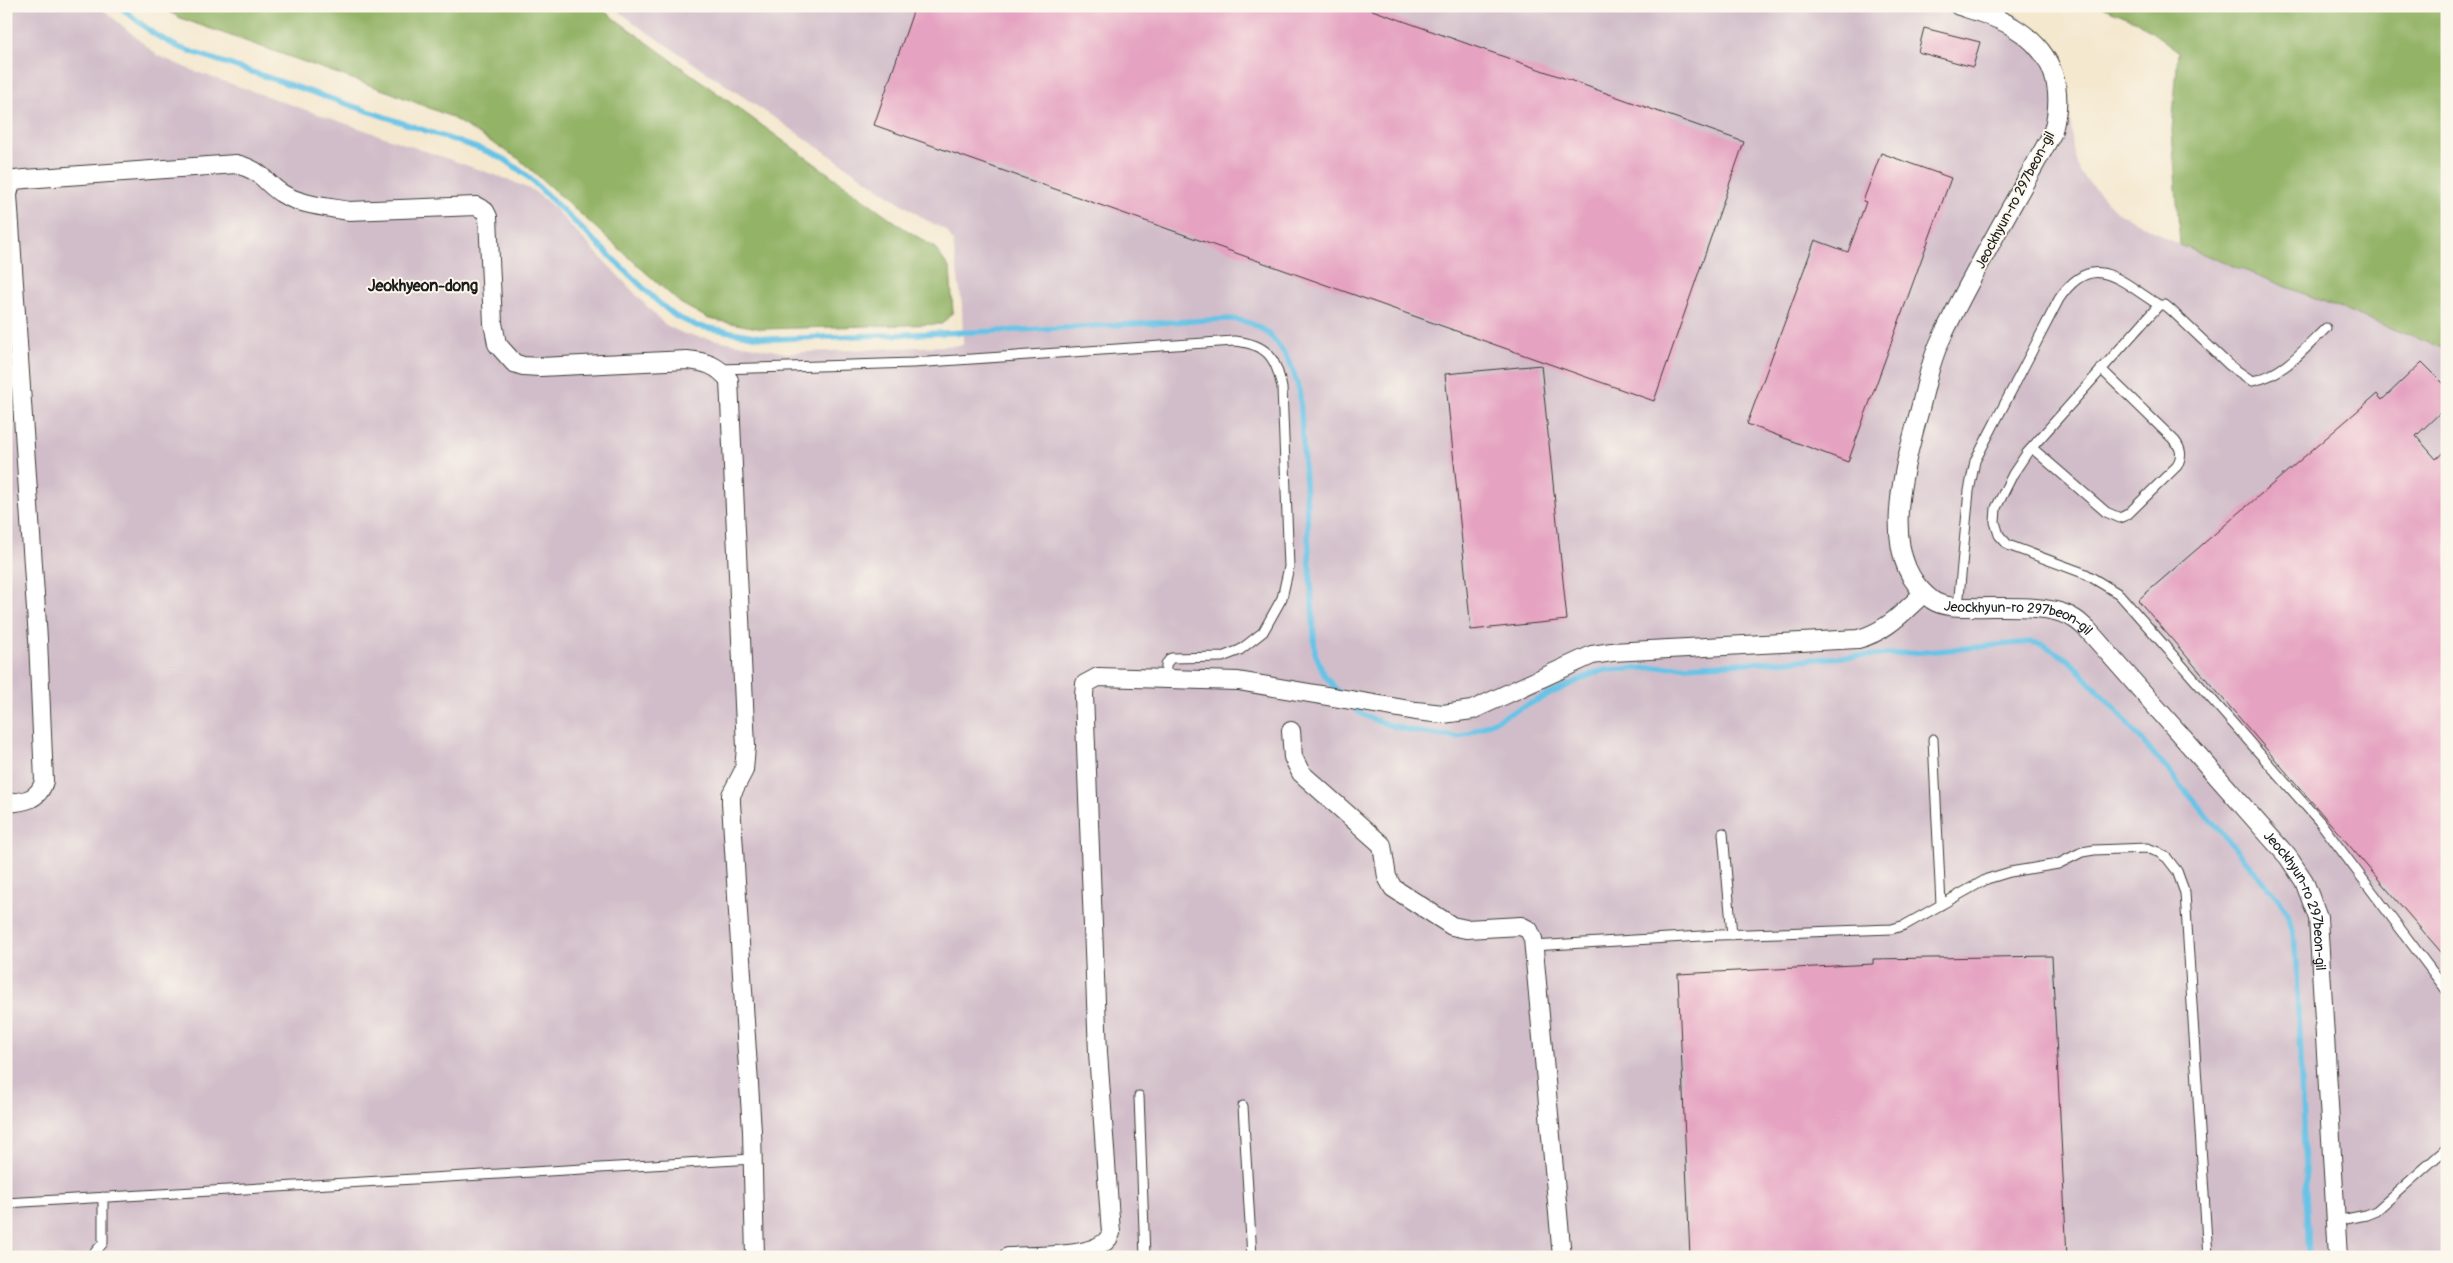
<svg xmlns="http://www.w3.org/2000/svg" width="2453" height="1263" viewBox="0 0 2453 1263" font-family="Pangolin,sans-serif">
  <rect width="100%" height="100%" fill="#fbf7ec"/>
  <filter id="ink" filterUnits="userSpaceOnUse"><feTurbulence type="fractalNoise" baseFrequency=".02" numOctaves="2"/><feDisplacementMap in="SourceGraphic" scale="10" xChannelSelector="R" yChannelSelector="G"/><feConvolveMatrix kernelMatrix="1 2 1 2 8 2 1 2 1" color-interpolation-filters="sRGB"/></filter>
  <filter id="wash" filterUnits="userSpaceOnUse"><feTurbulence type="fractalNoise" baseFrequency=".0096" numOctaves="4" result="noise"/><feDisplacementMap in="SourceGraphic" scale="20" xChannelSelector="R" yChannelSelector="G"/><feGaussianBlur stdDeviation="1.12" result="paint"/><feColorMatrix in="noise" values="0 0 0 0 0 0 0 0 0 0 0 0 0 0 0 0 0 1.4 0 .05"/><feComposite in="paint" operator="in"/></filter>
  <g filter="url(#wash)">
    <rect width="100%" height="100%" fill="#f4e8cf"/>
    <path fill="#d1bdc9" d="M6 6H99L157 55 191 70 509 180 534 191 550 204 664 324 684 334 787 353 963 345 962 305 953 242 947 231 926 220 641 28 612 6H2005L2042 37 2067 80 2073 149 2079 172 2116 211 2180 245 2447 350V1257H6Z"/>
    <path fill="#93b366" stroke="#586841" d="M159 6H597L905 229 934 247 950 269 953 312 942 324 763 329 709 319 680 303 519 159 449 116 392 93 180 18Z
      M2099 6H2447V350L2180 245 2172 131 2178 51 2137 21Z"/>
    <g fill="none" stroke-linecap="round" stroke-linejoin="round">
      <path stroke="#69c3e6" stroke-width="5.5" d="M119 6 154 34 178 47 483 150 504 159 526 175 658 302 675 316 697 326 771 339 1000 331 1228 319C1271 320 1292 357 1300 395L1315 653 1325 676 1340 694
        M1352 706C1371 726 1430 735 1458 737L1469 733 1594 673 1606 670 1785 661 1937 651 2030 642 2042 644 2069 660 2115 709 2277 897 2288 913 2295 945 2309 1257"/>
    </g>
    <g id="blocks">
      <path fill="#e5a3c1" d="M915 6H1361L1744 142 1654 401 874 125Z
        M1924 28 1980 42 1973 67 1918 52Z
        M1881 153 1951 178 1848 462 1747 424 1815 240 1848 252 1866 202 1863 201Z
        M2422 362 2447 387V406L2416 436 2436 459 2447 449V959L2138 600 2377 394 2382 400Z
        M1541 365 1567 620 1471 630 1445 374Z
        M2052 956 2067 1257H1690L1678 974 1873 964V959Z"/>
    </g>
  </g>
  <g filter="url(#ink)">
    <use href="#blocks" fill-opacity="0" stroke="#3c3b37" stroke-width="1"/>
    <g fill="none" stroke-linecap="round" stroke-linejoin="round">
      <g stroke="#3c3b37" stroke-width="11">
        <path id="service" d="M6 163 10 186
          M2326 328C2303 350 2284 375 2252 381L2229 365 2171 310 2165 305H2159L2027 453 2013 474 1996 508 1995 522 1999 535 2008 545 2086 574 2119 594 2320 822 2447 991
          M721 369 913 363 1234 341C1267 344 1276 357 1282 388L1289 567 1282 598 1263 632 1240 650 1222 657 1171 658 1166 664V679
          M2032 448 2106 512 2120 518 2128 514 2177 466C2182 456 2182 450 2175 441L2101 369
          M1958 607 1969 491 1975 461 2059 299C2093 249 2120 281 2159 305
          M1933 739 1941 905
          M1723 833 1732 935
          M1533 946 1719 935 1892 929 1905 925 1987 879 2010 872 2058 864 2082 852 2094 850 2147 848 2158 852 2167 858 2177 871 2185 893 2208 1257
          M1139 1096 1145 1257
          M1243 1106 1252 1257
          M6 1203 753 1159
          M2336 1221 2366 1215 2376 1211 2447 1148
          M91 1257 103 1243V1197"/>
      </g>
      <g stroke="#3c3b37" stroke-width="20">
        <g id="minor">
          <path id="s1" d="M1959 6C1978 12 1997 17 2013 27 2055 52 2065 90 2052 134 2015 201 1975 268 1942 337 1931 359 1926 385 1920 409 1905 465 1875 558 1932 600 1942 607 1957 607 1969 607 1998 608 2049 603 2073 618 2079 621 2083 626 2088 630L2288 857 2304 881 2318 918 2338 1257"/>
          <path d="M1291 731 1293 757 1301 773 1382 845 1387 877 1393 888 1452 926 1466 929 1521 926 1529 930 1533 939 1562 1257"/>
          <path d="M6 803C24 802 39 800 44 781L38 639 8 195 10 186 15 180 25 179 236 164C263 171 262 180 281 193 300 205 327 207 349 211L476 206 485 211 488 217 493 323 497 344 514 363 523 366 540 367 687 360C706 362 717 365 729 380L746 747 744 770 731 795V803L752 1131 755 1257"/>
          <path d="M1008 1257C1032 1255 1103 1260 1111 1233L1098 1053 1084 695 1085 684 1098 677 1238 681 1416 711 1443 714 1472 710 1592 655 1612 652 1858 639C1886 632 1903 612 1924 593"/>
        </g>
      </g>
      <use href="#service" stroke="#fff" stroke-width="9"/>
      <use href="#minor" stroke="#fff" stroke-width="18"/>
    </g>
  </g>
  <g text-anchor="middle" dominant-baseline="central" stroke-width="4" stroke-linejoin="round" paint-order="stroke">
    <g font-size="14" fill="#1c1c1c" stroke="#fbf7ec">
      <text transform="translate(2015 200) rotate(-62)">Jeockhyun-ro 297beon-gil</text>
      <text stroke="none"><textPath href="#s1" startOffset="782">Jeockhyun-ro 297beon-gil</textPath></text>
      <text stroke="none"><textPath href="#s1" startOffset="1202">Jeockhyun-ro 297beon-gil</textPath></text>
    </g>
    <g font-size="16" font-weight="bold" fill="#1c1c1c" stroke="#fbf7ec">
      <text x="423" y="286">Jeokhyeon-dong</text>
    </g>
  </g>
  <rect width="2453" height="1263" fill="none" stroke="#fbf7ec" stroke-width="25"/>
</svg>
